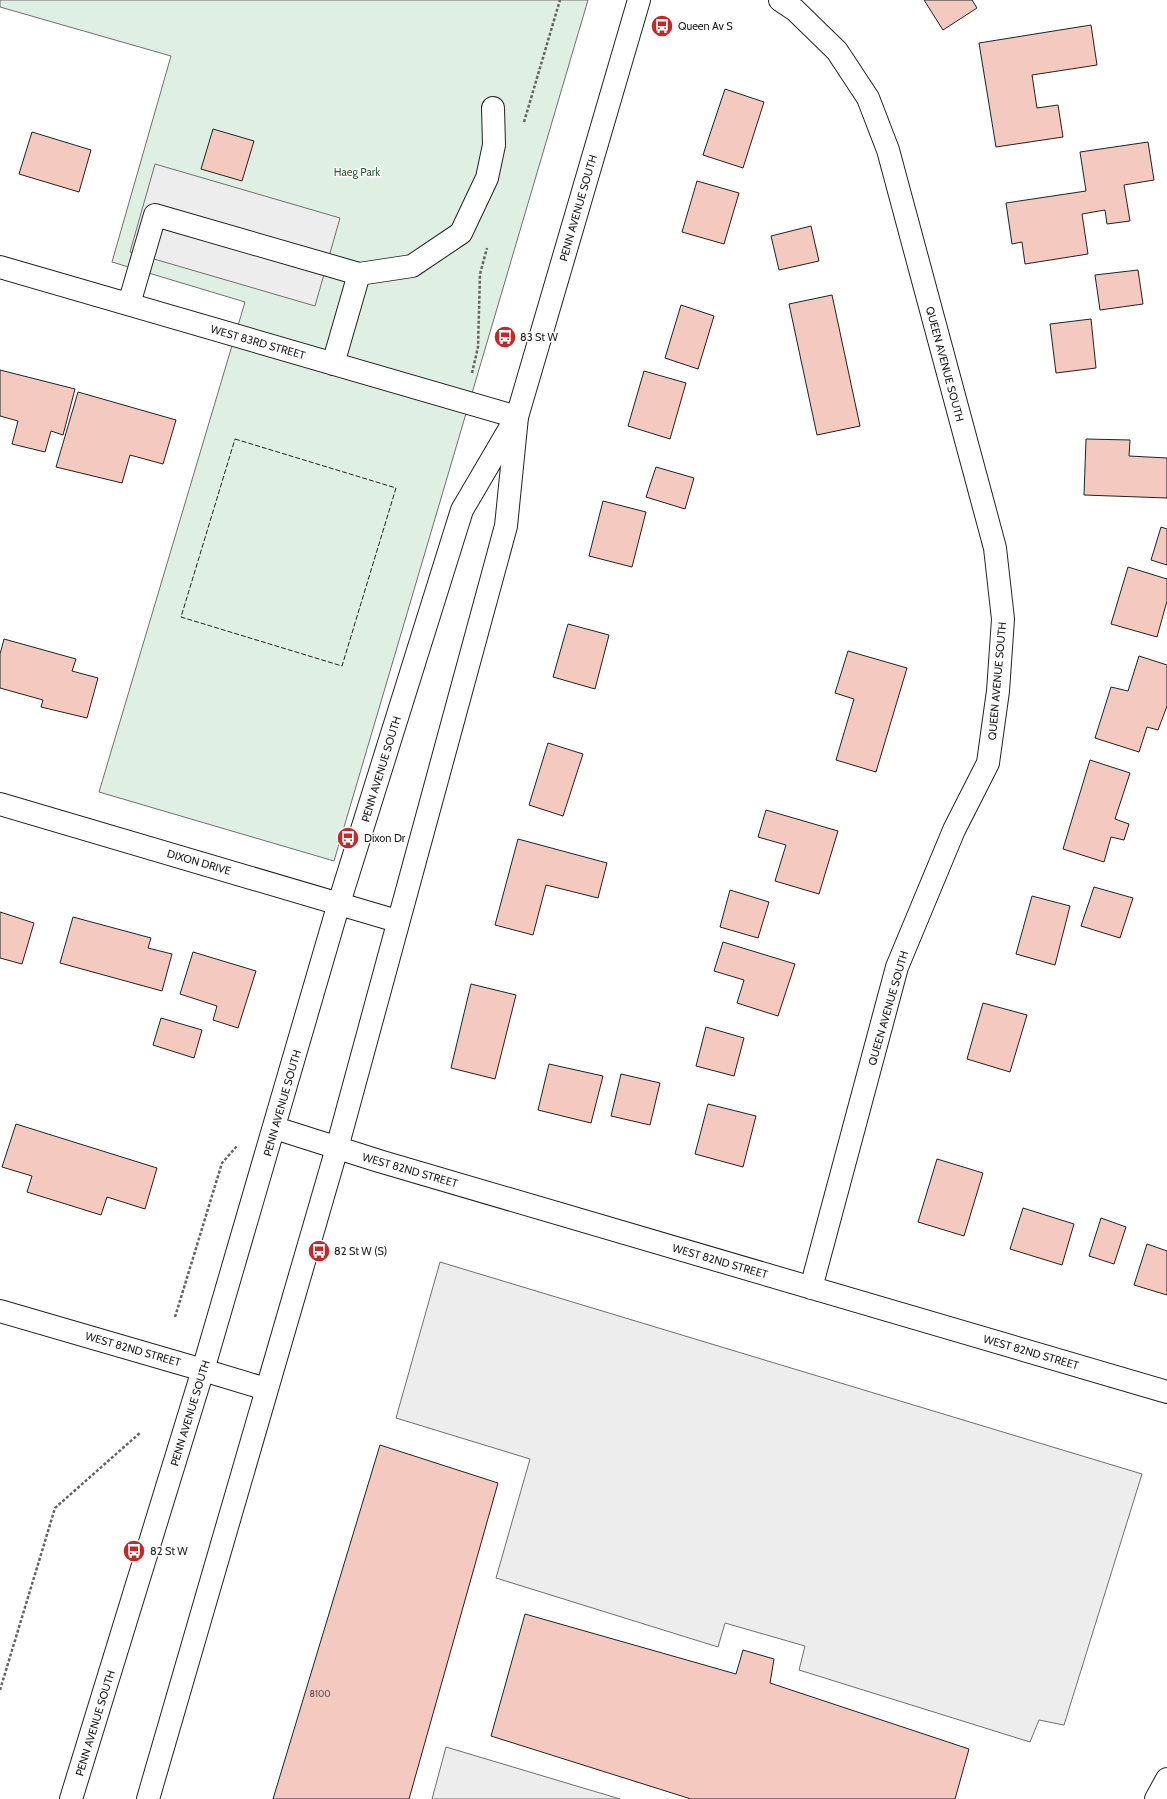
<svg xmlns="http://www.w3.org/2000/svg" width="1167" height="1799" viewBox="0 0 1167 1799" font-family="Cabin,sans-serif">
  <rect width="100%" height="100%" fill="#fff"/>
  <path fill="#e0efe3" stroke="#6f6f6f" d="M0 0H588L334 861 99 792 245 302 112 262 171 56 0 7Z"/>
  <path fill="#ededed" stroke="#6f6f6f" d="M155 164 340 218 315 306 130 252Z
    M440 1262 1142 1474 1064 1725 1039 1720 1030 1742 799 1670 805 1646 725 1623 718 1647 496 1578 530 1459 396 1418Z
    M446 1747 620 1799H432Z"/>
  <path fill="#f3c9c0" stroke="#222" d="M924 0H972L977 8 943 30Z
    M1091 25 1097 65 1032 75 1037 108 1058 105 1063 137 996 147 979 43Z
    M725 89 764 102 743 168 703 155Z
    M213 129 254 141 242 181 201 169Z
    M32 132 91 150 79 192 19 174Z
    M1148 142 1154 180 1124 185 1130 221 1107 224 1105 210 1082 214 1088 254 1025 264 1022 242 1012 244 1006 203 1086 191 1080 152Z
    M697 181 739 193 724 244 682 232Z
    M811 226 819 261 779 270 771 236Z
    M1138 270 1143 304 1100 310 1095 275Z
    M832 295 860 426 817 435 789 304Z
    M681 305 714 316 698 369 665 358Z
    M1091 319 1096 368 1056 373 1050 324Z
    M0 370 75 389 63 435 51 431 45 452 12 444 18 421 0 416Z
    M644 371 686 383 670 439 628 426Z
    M78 392 176 420 163 464 130 455 122 483 56 467Z
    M1086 439 1130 440 1129 456 1167 458V498L1084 495Z
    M656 467 694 478 685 509 646 497Z
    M603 501 646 512 632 567 589 556Z
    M1161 527 1167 529V565L1151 560Z
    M1128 567 1167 579V601L1157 637 1111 624Z
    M568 624 609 635 595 689 553 677Z
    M4 639 76 659 72 671 98 678 87 718 41 707 43 700 0 688V654Z
    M848 651 907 668 876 772 836 760 854 699 835 693Z
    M1139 656 1167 665V706L1158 730 1147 727 1139 752 1095 738 1111 687 1128 691Z
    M548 743 583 754 563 816 529 805Z
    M1090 760 1130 773 1115 819 1129 824 1124 840 1111 837 1104 862 1063 849Z
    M766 810 838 831 819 894 775 881 786 845 758 837Z
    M518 839 607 863 598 898 546 885 533 935 495 925Z
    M1094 887 1133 898 1120 938 1081 926Z
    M730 890 769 902 758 938 720 927Z
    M1032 896 1070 906 1055 965 1016 954Z
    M0 912 34 923 22 964 0 958Z
    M73 917 151 938 148 948 172 954 162 991 60 963Z
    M723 942 795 964 778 1016 737 1003 744 980 714 971Z
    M193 952 256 971 238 1028 213 1020 217 1006 180 994Z
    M471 984 516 995 495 1079 451 1068Z
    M983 1003 1027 1015 1010 1072 967 1059Z
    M161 1018 202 1030 194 1058 153 1045Z
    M706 1027 744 1038 734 1076 696 1066Z
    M549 1064 603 1076 591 1123 538 1110Z
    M621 1074 660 1083 650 1125 611 1116Z
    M708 1104 756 1116 743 1167 695 1154Z
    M16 1124 157 1168 145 1209 107 1197 101 1215 27 1192 32 1176 2 1167Z
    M937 1159 983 1173 964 1236 918 1222Z
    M1023 1208 1074 1224 1062 1265 1010 1249Z
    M1101 1218 1126 1227 1114 1264 1089 1256Z
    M1147 1244 1167 1251V1295L1134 1285Z
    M380 1445 498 1483 409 1799H273Z
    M525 1614 736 1674 743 1650 774 1659 770 1683 969 1749 955 1799H691L491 1736Z"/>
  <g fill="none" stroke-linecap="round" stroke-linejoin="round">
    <g stroke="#222" stroke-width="24">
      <path id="minor" d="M780 0 795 10 837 51 868 98 888 150 995 548 1003 619 998 691 988 763 954 830 897 967 811 1288
        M0 267 517 417
        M359 274 412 266 461 233 487 178 494 145 493 108
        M129 304 155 215 359 274 333 364
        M0 804 397 921
        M275 1128 379 1161 1167 1392
        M0 1311 203 1370 266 1389
        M1156 1799 1167 1779"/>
    </g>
    <g stroke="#222" stroke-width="24">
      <path id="major" d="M71 1799 203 1370 339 903 462 510 513 423
        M148 1799 337 1148 506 526 517 417 639 0"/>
    </g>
    <path stroke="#646464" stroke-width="2.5" stroke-dasharray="3 2" stroke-linecap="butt" d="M524 122 560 0
      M472 373 478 347 480 274 487 248
      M175 1317 222 1163 237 1146
      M0 1690 55 1508 141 1432"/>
    <use href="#minor" stroke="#fff" stroke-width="22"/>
    <use href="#major" stroke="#fff" stroke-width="22"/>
    <path stroke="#222" stroke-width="1" stroke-dasharray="5 2" stroke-linecap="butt" d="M235 439 396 488 342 666 181 617Z"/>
  </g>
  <defs>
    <g id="bus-disc" transform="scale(1.15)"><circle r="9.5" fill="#c62828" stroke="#fff"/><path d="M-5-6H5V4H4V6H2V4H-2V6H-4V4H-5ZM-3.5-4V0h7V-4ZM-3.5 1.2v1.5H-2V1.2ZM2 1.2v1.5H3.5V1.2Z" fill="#fff"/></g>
  </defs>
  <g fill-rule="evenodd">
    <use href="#bus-disc" x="662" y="26"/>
    <use href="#bus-disc" x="505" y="337"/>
    <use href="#bus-disc" x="348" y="838"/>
    <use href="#bus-disc" x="319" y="1251"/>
    <use href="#bus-disc" x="134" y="1551"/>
  </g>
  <g text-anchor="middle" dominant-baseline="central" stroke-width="3" stroke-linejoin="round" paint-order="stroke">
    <g font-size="9" fill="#564c4a">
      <text x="320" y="1693">8100</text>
    </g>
    <g font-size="11" fill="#222" stroke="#fff" text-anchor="start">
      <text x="678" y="26">Queen Av S</text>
      <text x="520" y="337">83 St W</text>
      <text x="364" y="838">Dixon Dr</text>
      <text x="334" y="1251">82 St W (S)</text>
      <text x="150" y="1551">82 St W</text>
    </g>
    <g font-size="11" fill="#2f5e38" stroke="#fff">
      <text x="357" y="172">Haeg Park</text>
    </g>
    <g font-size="11" fill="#222" stroke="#fff">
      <text transform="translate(578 208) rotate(-74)">PENN AVENUE SOUTH</text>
      <text transform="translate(258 342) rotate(16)">WEST 83RD STREET</text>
      <text transform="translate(945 364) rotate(75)">QUEEN AVENUE SOUTH</text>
      <text transform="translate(997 681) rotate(-85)">QUEEN AVENUE SOUTH</text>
      <text transform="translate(381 769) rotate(-73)">PENN AVENUE SOUTH</text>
      <text transform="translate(199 862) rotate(16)">DIXON DRIVE</text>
      <text transform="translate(888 1008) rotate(-74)">QUEEN AVENUE SOUTH</text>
      <text transform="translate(282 1103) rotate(-74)">PENN AVENUE SOUTH</text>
      <text transform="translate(410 1170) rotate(16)">WEST 82ND STREET</text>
      <text transform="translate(720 1261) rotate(16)">WEST 82ND STREET</text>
      <text transform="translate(133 1349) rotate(16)">WEST 82ND STREET</text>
      <text transform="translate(1031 1352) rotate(16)">WEST 82ND STREET</text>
      <text transform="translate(190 1413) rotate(-73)">PENN AVENUE SOUTH</text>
      <text transform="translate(95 1723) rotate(-73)">PENN AVENUE SOUTH</text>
    </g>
  </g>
</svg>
